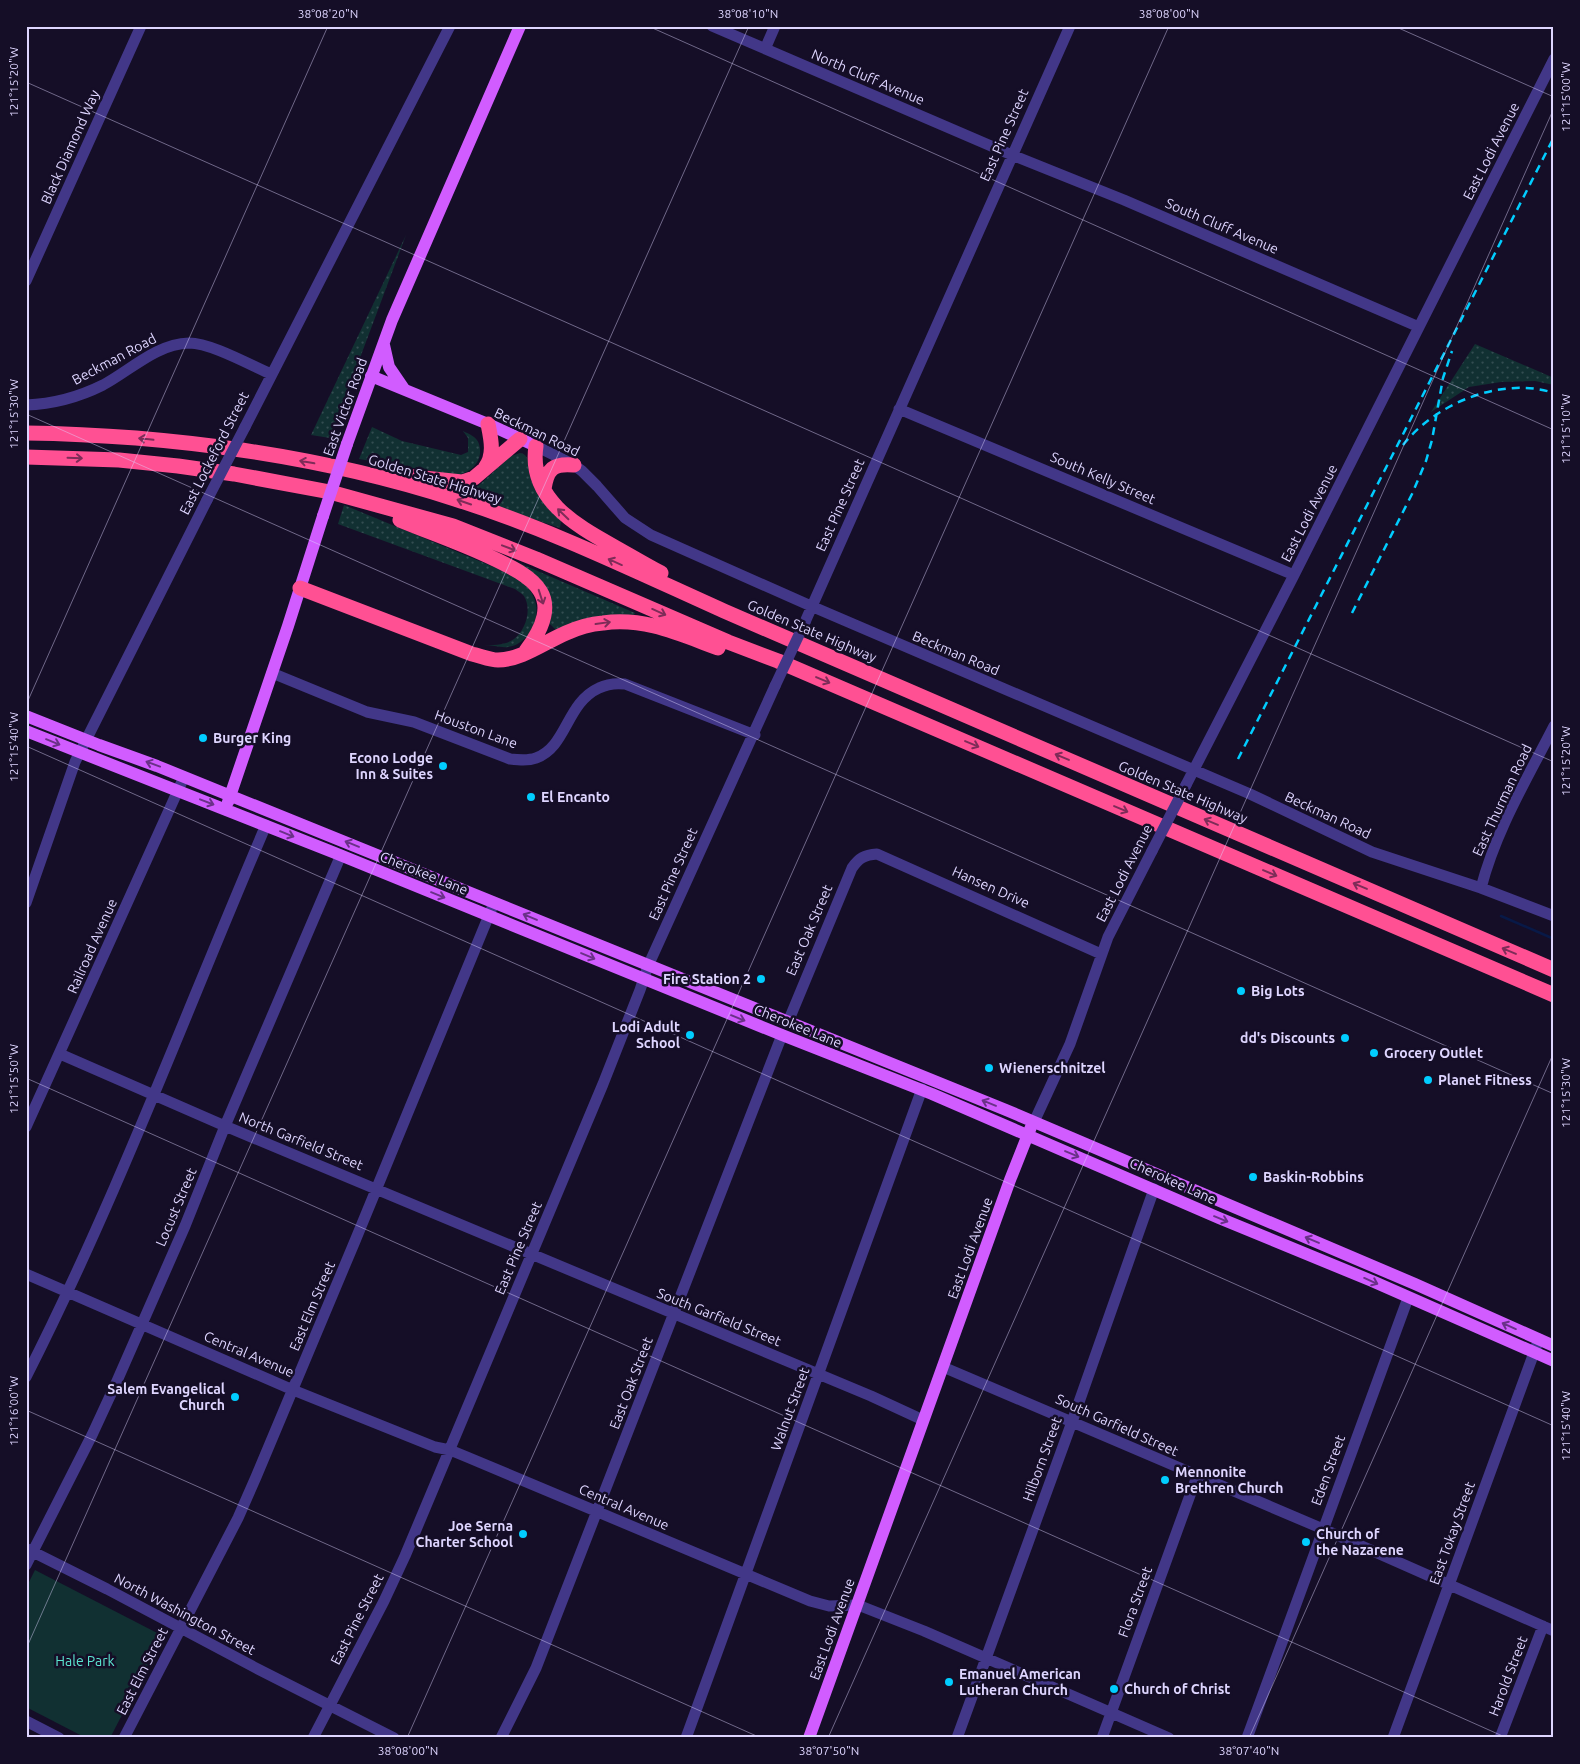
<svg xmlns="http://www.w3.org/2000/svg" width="1580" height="1764" viewBox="0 0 1580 1764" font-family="Ubuntu,sans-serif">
  <defs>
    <pattern id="grass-dots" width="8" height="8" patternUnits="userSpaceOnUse" patternTransform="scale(1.25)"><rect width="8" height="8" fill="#113032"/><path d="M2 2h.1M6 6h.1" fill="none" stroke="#334d51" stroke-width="1.8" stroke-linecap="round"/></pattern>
  </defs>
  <rect width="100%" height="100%" fill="#150e27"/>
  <path fill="url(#grass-dots)" d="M406 235 330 438 311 435Z
    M1475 344 1554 378V385L1535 381 1501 382 1469 387 1431 412Z
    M372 427 402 441 461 455 468 452V438L463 431C469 434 477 437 479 444 484 461 471 473 456 475L359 459Z
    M520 453C532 455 527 469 531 479 536 497 549 509 561 521L560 528 462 495 478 486 511 456Z
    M344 505 513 575C522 582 530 587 534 598 542 617 530 644 508 647 501 648 492 645 484 645 494 645 506 645 514 639 526 630 532 609 524 596 522 594 518 591 515 589L338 524Z
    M512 560 635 613 633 618 556 630 549 623 550 614Z"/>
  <path fill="#113032" d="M35 1570 163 1636 110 1738H86L26 1707V1588Z"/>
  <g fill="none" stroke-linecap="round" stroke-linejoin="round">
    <path stroke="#081947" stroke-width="2.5" d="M1501 916 1554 939"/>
    <path stroke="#423788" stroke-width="11" d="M712 26 1012 155 1124 200 1419 327
      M765 49 775 26
      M26 281 141 26
      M26 405C54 404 79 397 103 385 131 370 156 344 189 343 211 343 250 365 271 374
      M899 409 1294 575
      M245 427 450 26
      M536 446 574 465 582 471 597 486 625 518 651 535 811 606 1250 794 1372 852 1481 888 1554 916
      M805 622 1070 26
      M272 673 367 712 414 722 510 759C519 760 528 761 536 758 567 747 566 703 599 688 607 684 616 683 625 684L755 735
      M1186 785 1294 575 1554 59
      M1481 888C1496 830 1527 779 1554 726
      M26 903 75 762 207 500
      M788 1022 852 868C859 858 864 855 877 854L1101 954
      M60 1054 225 1126 871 1396 923 1420
      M1034 1122 1070 1044 1108 937 1152 851
      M26 1127 184 777
      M26 1274 293 1390 435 1447 450 1450 467 1457 810 1601 829 1606 858 1605 924 1631 1169 1738
      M943 1367 1323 1529 1554 1631
      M26 1377C117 1198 187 1009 266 825
      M27 1549 107 1589 254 1667 394 1738
      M26 1565 92 1435 117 1381 185 1226 225 1126 341 855
      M26 1721 59 1738
      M124 1738 238 1518 256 1477 355 1241 494 903
      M313 1738 384 1601 405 1556 603 1084 640 990 648 966 775 686
      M501 1738 536 1668 782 1035
      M686 1738 922 1089
      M957 1738 1072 1422 1154 1189
      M1102 1738 1197 1476
      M1247 1738 1408 1298
      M1393 1738 1539 1339
      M1500 1738 1543 1626"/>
    <path stroke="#d15cff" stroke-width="12" d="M384 345 389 367 404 389
      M371 376 488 424 536 446
      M347 444 392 320 520 26
      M26 716 99 745 157 766 1006 1110 1415 1284 1554 1346
      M26 731 335 853 782 1035 932 1094 1219 1218 1372 1281 1554 1361
      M228 802 288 626 323 516
      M809 1738 1010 1180 1031 1127"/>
    <path stroke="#ff5093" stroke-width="15" d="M26 433C169 435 319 455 455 499 547 528 635 571 724 611L1554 970
      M536 446C528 498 575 525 613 546 629 555 644 564 661 573
      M26 457 119 460 178 466 234 474 330 492 453 526 536 559 728 642 778 661 1554 995
      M485 468C495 455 491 439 488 424
      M405 476 462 482 474 478 520 439
      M544 489C547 469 553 463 574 465
      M400 520C429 532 458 542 486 555 536 578 567 596 526 651
      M300 588 472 654C481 656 490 660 498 660 521 660 545 642 566 633 577 628 591 624 603 623 644 617 680 634 718 648"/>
    <path stroke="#01cdff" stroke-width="2.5" stroke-dasharray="8 6" stroke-linecap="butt" d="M1403 445C1436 403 1502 376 1554 393
      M1352 613 1412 494 1426 461 1432 440 1443 378 1452 351
      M1238 759 1554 137"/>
    <path stroke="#423788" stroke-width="11" d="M207 500 245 427
      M775 686 805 622
      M1152 851 1186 785"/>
    <path stroke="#d15cff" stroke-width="12" d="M323 516 347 444"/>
  </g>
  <defs><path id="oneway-shaft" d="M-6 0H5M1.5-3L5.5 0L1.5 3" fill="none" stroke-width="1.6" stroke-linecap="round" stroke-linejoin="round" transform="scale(1.25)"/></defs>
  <g stroke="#7e2c58">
    <use href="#oneway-shaft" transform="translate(146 439) rotate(-174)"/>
    <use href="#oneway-shaft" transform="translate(75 458) rotate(2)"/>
    <use href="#oneway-shaft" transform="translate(307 462) rotate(-170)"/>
    <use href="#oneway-shaft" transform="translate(464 502) rotate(-161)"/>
    <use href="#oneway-shaft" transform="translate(563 514) rotate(-136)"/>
    <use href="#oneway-shaft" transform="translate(509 548) rotate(21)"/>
    <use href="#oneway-shaft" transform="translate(615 562) rotate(-156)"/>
    <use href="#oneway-shaft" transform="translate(541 597) rotate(72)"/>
    <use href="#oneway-shaft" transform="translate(659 612) rotate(24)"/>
    <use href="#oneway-shaft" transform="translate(603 623) rotate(-8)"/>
    <use href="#oneway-shaft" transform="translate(823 680) rotate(23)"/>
    <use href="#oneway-shaft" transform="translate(972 744) rotate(23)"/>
    <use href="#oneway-shaft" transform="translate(1062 757) rotate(-157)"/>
    <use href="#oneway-shaft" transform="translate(1121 809) rotate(23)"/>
    <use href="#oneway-shaft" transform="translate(1211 822) rotate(-157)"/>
    <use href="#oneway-shaft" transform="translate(1270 873) rotate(23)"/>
    <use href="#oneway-shaft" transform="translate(1360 886) rotate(-157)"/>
    <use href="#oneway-shaft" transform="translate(1509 951) rotate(-157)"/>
  </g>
  <g stroke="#6a3188">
    <use href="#oneway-shaft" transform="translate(53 742) rotate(22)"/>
    <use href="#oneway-shaft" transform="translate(153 764) rotate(-160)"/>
    <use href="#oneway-shaft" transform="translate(207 802) rotate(21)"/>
    <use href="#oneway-shaft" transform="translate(287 834) rotate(22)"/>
    <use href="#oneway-shaft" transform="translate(352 844) rotate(-158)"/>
    <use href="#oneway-shaft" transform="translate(438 895) rotate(22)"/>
    <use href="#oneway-shaft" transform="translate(530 917) rotate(-157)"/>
    <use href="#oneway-shaft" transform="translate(588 956) rotate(23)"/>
    <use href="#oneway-shaft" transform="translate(738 1018) rotate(22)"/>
    <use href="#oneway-shaft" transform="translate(989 1103) rotate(-158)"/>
    <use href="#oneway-shaft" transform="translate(1072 1154) rotate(23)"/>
    <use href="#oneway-shaft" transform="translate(1221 1219) rotate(22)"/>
    <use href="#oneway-shaft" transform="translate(1312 1240) rotate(-157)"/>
    <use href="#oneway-shaft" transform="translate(1371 1281) rotate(24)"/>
    <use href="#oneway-shaft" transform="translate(1509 1326) rotate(-156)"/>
  </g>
  <path fill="none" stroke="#ded5ff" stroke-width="1" stroke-opacity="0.45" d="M648 26 1554 430M1394 26 1554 97M26 82 1554 762M26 414 1554 1094M26 705 328 26M26 746 1554 1426M26 1078 1507 1738M26 1410 761 1738M26 1649 749 26M407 1738 1169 26M828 1738 1554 108M1249 1738 1554 1052"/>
  <g fill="#01cdff" stroke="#150e27" stroke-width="2">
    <circle cx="203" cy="738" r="5"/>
    <circle cx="443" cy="766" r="5"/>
    <circle cx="531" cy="797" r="5"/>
    <circle cx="761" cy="979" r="5"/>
    <circle cx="1241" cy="991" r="5"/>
    <circle cx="690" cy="1035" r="5"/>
    <circle cx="1345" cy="1038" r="5"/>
    <circle cx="1374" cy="1053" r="5"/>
    <circle cx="989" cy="1068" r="5"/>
    <circle cx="1428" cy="1080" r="5"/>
    <circle cx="1253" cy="1177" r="5"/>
    <circle cx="235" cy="1397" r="5"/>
    <circle cx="1165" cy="1480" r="5"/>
    <circle cx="523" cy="1534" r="5"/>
    <circle cx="1306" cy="1542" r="5"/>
    <circle cx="949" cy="1682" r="5"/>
    <circle cx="1114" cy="1689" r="5"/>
  </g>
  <g text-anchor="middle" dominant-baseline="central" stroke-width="5" stroke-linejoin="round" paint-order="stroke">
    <g font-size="14" fill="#ded5ff" stroke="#150e27">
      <text transform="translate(868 77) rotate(23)">North Cluff Avenue</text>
      <text transform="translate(1004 135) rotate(-66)">East Pine Street</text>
      <text transform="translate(70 147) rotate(-66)">Black Diamond Way</text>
      <text transform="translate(1491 151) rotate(-63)">East Lodi Avenue</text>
      <text transform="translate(1222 226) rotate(23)">South Cluff Avenue</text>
      <text transform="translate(114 359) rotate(-28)">Beckman Road</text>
      <text transform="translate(345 407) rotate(-70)">East Victor Road</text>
      <text transform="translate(537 432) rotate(26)">Beckman Road</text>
      <text transform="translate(214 453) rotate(-63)">East Lockeford Street</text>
      <text transform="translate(1103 478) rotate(23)">South Kelly Street</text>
      <text transform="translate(435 479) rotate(17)">Golden State Highway</text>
      <text transform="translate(840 505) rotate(-66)">East Pine Street</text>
      <text transform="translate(1309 513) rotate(-63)">East Lodi Avenue</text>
      <text transform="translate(812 631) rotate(23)">Golden State Highway</text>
      <text transform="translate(956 653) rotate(23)">Beckman Road</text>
      <text transform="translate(476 729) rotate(20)">Houston Lane</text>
      <text transform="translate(1183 792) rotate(23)">Golden State Highway</text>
      <text transform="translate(1502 800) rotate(-65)">East Thurman Road</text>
      <text transform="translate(1328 815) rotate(25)">Beckman Road</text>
      <text transform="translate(424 873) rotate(22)">Cherokee Lane</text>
      <text transform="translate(1124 873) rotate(-63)">East Lodi Avenue</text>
      <text transform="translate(673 874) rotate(-66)">East Pine Street</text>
      <text transform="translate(991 887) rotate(24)">Hansen Drive</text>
      <text transform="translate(809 930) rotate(-67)">East Oak Street</text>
      <text transform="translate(92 946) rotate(-66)">Railroad Avenue</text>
      <text transform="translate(798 1026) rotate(22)">Cherokee Lane</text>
      <text transform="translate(301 1141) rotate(22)">North Garfield Street</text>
      <text transform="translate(1173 1181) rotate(24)">Cherokee Lane</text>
      <text transform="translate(176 1207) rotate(-67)">Locust Street</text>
      <text transform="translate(518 1248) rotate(-67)">East Pine Street</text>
      <text transform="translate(970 1248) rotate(-70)">East Lodi Avenue</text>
      <text transform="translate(312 1306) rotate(-67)">East Elm Street</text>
      <text transform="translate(719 1317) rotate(22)">South Garfield Street</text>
      <text transform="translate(249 1354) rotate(23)">Central Avenue</text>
      <text transform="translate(631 1383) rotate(-69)">East Oak Street</text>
      <text transform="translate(790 1409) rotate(-70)">Walnut Street</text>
      <text transform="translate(1117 1425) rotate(24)">South Garfield Street</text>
      <text transform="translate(1042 1459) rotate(-70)">Hilborn Street</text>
      <text transform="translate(1328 1470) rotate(-70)">Eden Street</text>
      <text transform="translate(624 1507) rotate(23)">Central Avenue</text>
      <text transform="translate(1452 1533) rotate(-70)">East Tokay Street</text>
      <text transform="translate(1135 1602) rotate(-70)">Flora Street</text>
      <text transform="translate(185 1614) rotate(28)">North Washington Street</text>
      <text transform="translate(357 1619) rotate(-63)">East Pine Street</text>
      <text transform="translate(832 1629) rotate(-70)">East Lodi Avenue</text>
      <text transform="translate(142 1671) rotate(-63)">East Elm Street</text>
      <text transform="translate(1508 1676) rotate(-69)">Harold Street</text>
    </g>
    <g font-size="14" font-weight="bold" fill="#ded5ff" stroke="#150e27" text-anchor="start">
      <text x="213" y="738">Burger King</text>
      <text x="433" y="758" text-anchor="end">Econo Lodge<tspan x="433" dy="16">Inn &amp; Suites</tspan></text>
      <text x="541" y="797">El Encanto</text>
      <text x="751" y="979" text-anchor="end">Fire Station 2</text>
      <text x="1251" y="991">Big Lots</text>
      <text x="680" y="1027" text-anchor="end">Lodi Adult<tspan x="680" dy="16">School</tspan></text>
      <text x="1335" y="1038" text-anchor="end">dd's Discounts</text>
      <text x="1384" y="1053">Grocery Outlet</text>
      <text x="999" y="1068">Wienerschnitzel</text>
      <text x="1438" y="1080">Planet Fitness</text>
      <text x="1263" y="1177">Baskin-Robbins</text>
      <text x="225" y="1389" text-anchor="end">Salem Evangelical<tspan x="225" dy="16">Church</tspan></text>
      <text x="1175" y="1472">Mennonite<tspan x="1175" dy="16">Brethren Church</tspan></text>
      <text x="513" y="1526" text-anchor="end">Joe Serna<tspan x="513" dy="16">Charter School</tspan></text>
      <text x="1316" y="1534">Church of<tspan x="1316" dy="16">the Nazarene</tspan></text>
      <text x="959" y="1674">Emanuel American<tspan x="959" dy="16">Lutheran Church</tspan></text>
      <text x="1124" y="1689">Church of Christ</text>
    </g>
    <g font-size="14" fill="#5be5d0" stroke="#150e27">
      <text x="85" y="1661">Hale Park</text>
    </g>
  </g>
  <rect width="1580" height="1764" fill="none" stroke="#150e27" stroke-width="55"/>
  <rect x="28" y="28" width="1524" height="1708" fill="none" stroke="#ded5ff" stroke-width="2"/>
  <g font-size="12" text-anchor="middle" fill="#ded5ff">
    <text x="328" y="18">38°08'20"N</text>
    <text x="748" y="18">38°08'10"N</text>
    <text x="1169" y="18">38°08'00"N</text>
    <text transform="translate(14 82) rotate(-90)" y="4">121°15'20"W</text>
    <text transform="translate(1566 97) rotate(-90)" y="4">121°15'00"W</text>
    <text transform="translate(14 414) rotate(-90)" y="4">121°15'30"W</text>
    <text transform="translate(1566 429) rotate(-90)" y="4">121°15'10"W</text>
    <text transform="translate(14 747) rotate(-90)" y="4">121°15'40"W</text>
    <text transform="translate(1566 761) rotate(-90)" y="4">121°15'20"W</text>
    <text transform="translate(14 1079) rotate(-90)" y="4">121°15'50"W</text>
    <text transform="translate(1566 1093) rotate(-90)" y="4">121°15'30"W</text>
    <text transform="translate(14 1411) rotate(-90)" y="4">121°16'00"W</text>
    <text transform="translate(1566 1426) rotate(-90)" y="4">121°15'40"W</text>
    <text x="408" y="1755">38°08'00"N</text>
    <text x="829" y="1755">38°07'50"N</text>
    <text x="1249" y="1755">38°07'40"N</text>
  </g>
</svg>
